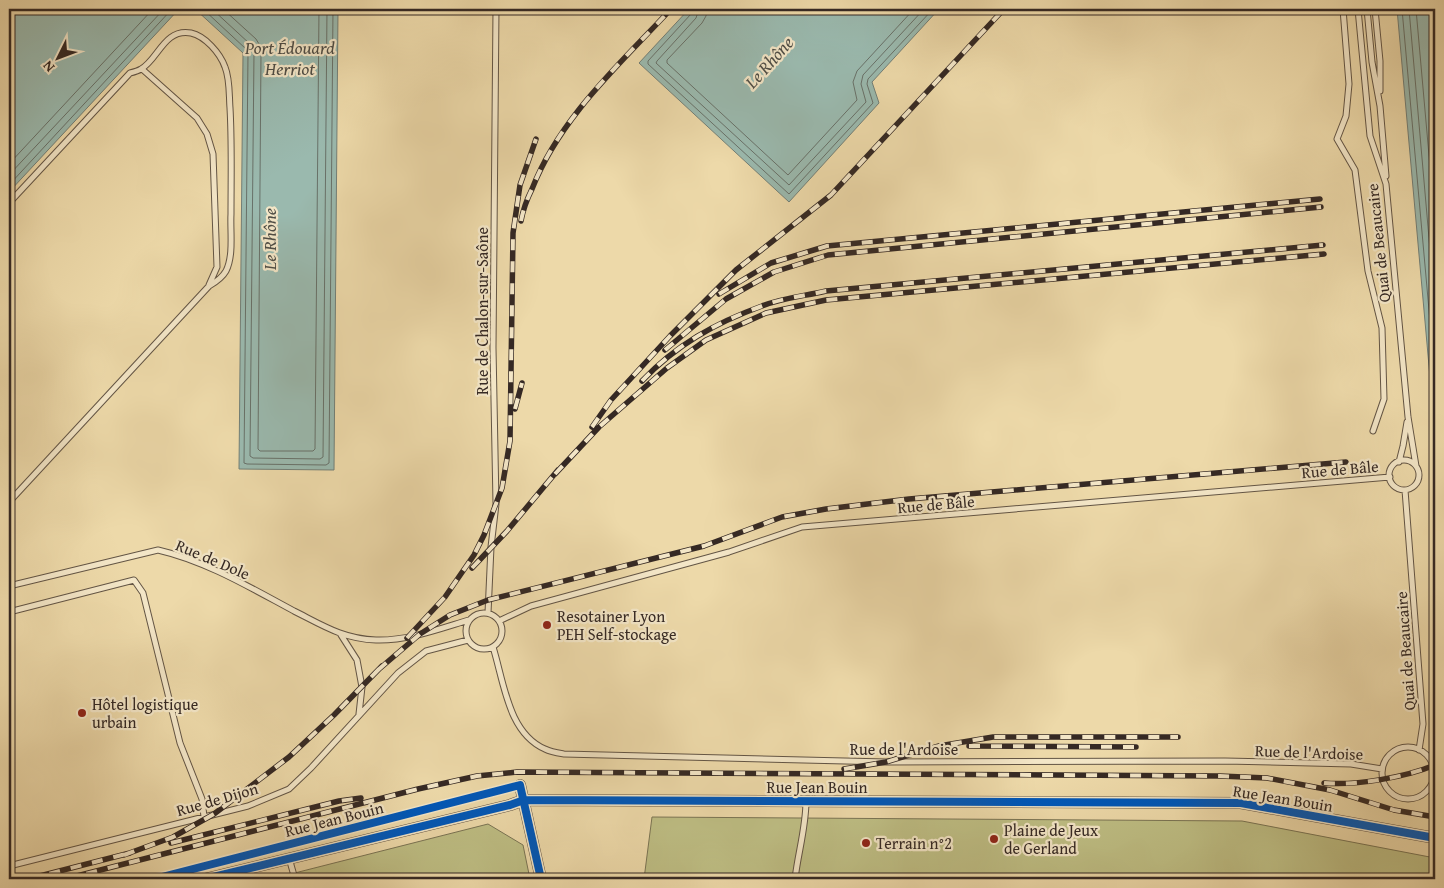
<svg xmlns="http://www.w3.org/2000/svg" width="1444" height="888" viewBox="0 0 1444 888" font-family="'Gentium Book Plus',serif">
  <rect width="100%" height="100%" fill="#edd9a9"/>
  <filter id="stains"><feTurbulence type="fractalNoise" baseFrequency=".004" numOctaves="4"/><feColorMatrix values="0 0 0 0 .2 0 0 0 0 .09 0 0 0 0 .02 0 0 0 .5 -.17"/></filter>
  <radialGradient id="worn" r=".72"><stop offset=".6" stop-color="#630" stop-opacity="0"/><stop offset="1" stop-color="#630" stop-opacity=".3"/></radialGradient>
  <path fill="#bebe84" stroke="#7a7454" d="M652 817 1242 821 1435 858V879H644Z
    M488 824 523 845 530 879H271Z"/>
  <path fill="#9ab9ae" stroke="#727f77" d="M9 9H179L9 192Z
    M195 9H338L334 470 239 469 243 53Z
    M689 9H939L872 82 879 103 789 202 639 63Z
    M1397 9H1435V433Z"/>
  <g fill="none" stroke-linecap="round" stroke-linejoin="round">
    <path stroke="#687169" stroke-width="1" d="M203 9 246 49 248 53 244 463 247 464 326 465 329 463 333 9
      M212 9 250 44 254 52 250 456 253 458 320 459 323 457 327 9
      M223 9 256 39 259 44 261 52 258 449 260 451H313L315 449 319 9
      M693 9 691 14 648 61V64L789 194 873 103 867 84 868 79 933 9
      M699 9 696 18 657 61 656 63 789 185 866 102 861 84 863 75 924 9
      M707 9 706 16 702 23 667 60V63L788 175 857 100 853 82 857 71 914 9
      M1402 9 1435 377
      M1409 9 1435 307
      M1416 9 1435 223
      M9 164 153 9
      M9 175 164 9
      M9 185 172 9"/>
    <g stroke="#635545" stroke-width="7">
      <path id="service" d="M1343 9 1349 84 1346 116 1337 139 1355 170 1368 271 1382 328 1384 399 1373 431
        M1358 9 1370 136 1386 184 1408 417 1416 466
        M1367 9 1372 62 1380 106 1386 176
        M1375 9 1380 61V91
        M142 69 197 118 207 134 213 154 217 267 209 285
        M9 203 130 73C134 72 138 71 141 69 158 60 164 28 191 33 205 36 220 53 225 67 230 79 229 95 230 108 232 143 231 179 231 214 230 231 234 255 226 271 222 278 216 282 209 286L9 502
        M1389 475a15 15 0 1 1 30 0a15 15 0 1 1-30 0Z
        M1399 462 1403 446 1407 422
        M1405 490 1423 724 1419 750
        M9 586 158 550C206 561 251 588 294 611 322 625 343 639 376 640 407 641 439 629 469 620
        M9 612 134 580 143 593 180 743 202 799 204 817
        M466 631a18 18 0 1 1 36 0a18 18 0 1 1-36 0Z
        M488 613 491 547 496 504 493 348 496 9
        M499 621 531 606 729 552 802 527 1390 477
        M341 635 357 660 362 687 359 714
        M493 647C504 682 508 733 545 749 551 752 558 753 564 754L886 762 1225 761 1351 764 1382 769
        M1382 773a26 26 0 1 1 52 0a26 26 0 1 1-52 0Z
        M289 858 295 879
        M9 866 248 806 289 789 311 768 398 673 426 651 468 640
        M154 879 520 785
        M795 879C798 853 806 827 806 801"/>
    </g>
    <g stroke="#635545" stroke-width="12">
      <path id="minor" d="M520 785 541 879
        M205 879 510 805 524 800 1241 803 1435 838"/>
    </g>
    <use href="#service" stroke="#f3e6c7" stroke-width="5"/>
    <use href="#minor" stroke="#f3e6c7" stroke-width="10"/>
    <g stroke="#352924" stroke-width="5.5">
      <path id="rail" d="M521 221C523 210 527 199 532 189 560 117 620 64 671 9
        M719 294 771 263 827 246 1320 199
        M665 350 726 299 774 272 828 255 1321 207
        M642 381C676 345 715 323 762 306 782 298 805 296 826 291L1323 245
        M515 409 522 383
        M592 427 611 400 670 336 736 270 831 195 1004 9
        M555 474 599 427 667 368 706 340 766 313 826 300 1324 254
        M472 568 507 531 558 470
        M407 638 445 597 474 555 484 535 502 488 510 441 513 233 520 185 536 139
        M378 670 420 634 450 615 488 600 704 546 782 517 826 509 909 499 1346 462
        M969 746 1136 747
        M844 769 886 762 939 746 993 737H1178
        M1324 783C1356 786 1406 777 1435 765
        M171 843 339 801 361 798
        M124 855 173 837 214 814 289 757 334 715 382 666
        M28 879 130 853
        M65 879 418 789 477 776 517 772 1220 776 1267 778 1330 790 1394 810 1435 817"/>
    </g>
    <use href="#rail" stroke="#f3e6c7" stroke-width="4" stroke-dasharray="11" stroke-linecap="butt"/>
    <g stroke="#f3e6c7" stroke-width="11">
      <path id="cycleway" d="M154 879 520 785 541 879
        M205 879 510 805 524 800 1241 803 1435 838"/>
    </g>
    <use href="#cycleway" stroke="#0057b8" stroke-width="8"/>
  </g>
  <g fill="#8f2418" stroke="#f3e6c7" stroke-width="2">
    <circle cx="547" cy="625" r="5"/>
    <circle cx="82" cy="713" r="5"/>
    <circle cx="994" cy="839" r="5"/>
    <circle cx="866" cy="843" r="5"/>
  </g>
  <g text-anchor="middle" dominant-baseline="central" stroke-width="4.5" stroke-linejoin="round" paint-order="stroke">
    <g font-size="16" fill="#352924" stroke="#f3e6c7">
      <text transform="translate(1378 243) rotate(-96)">Quai de Beaucaire</text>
      <text transform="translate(482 311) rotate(-90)">Rue de Chalon-sur-Saône</text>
      <text transform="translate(1340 469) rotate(-5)">Rue de Bâle</text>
      <text transform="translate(936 504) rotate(-5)">Rue de Bâle</text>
      <text transform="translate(213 559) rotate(23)">Rue de Dole</text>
      <text transform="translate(1405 651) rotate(-94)">Quai de Beaucaire</text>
      <text x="904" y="749">Rue de l'Ardoise</text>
      <text transform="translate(1309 752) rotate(2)">Rue de l'Ardoise</text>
      <text x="817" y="787">Rue Jean Bouin</text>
      <text transform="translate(1283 798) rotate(9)">Rue Jean Bouin</text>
      <text transform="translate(217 799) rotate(-16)">Rue de Dijon</text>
      <text transform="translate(334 819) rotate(-14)">Rue Jean Bouin</text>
    </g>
    <g font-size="16" fill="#352924" stroke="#f3e6c7" text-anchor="start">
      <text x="557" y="616">Resotainer Lyon<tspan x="557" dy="18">PEH Self-stockage</tspan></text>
      <text x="92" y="704">Hôtel logistique<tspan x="92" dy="18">urbain</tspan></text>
      <text x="1004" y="830">Plaine de Jeux<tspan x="1004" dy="18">de Gerland</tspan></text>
      <text x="876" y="843">Terrain n°2</text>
    </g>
    <g font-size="18" font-style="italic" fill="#4e4d46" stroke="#f3e6c7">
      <text x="290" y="47">Port Édouard<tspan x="290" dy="21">Herriot</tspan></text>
      <text transform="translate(769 62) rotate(-48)">Le Rhône</text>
      <text transform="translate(269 239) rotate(-90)">Le Rhône</text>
    </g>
  </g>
  <rect width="1444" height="888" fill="none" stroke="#edd9a9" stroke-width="30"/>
  <rect x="10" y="10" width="1424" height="868" fill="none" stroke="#352924" stroke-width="2.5"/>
  <rect x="15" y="15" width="1414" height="858" fill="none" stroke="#352924"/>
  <g transform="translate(58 58) rotate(228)" stroke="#f3e6c7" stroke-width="4" paint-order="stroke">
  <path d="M0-4L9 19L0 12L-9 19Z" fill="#352924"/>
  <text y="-8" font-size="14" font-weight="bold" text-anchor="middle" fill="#352924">N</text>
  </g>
  <rect width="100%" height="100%" filter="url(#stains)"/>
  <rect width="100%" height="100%" fill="url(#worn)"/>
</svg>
